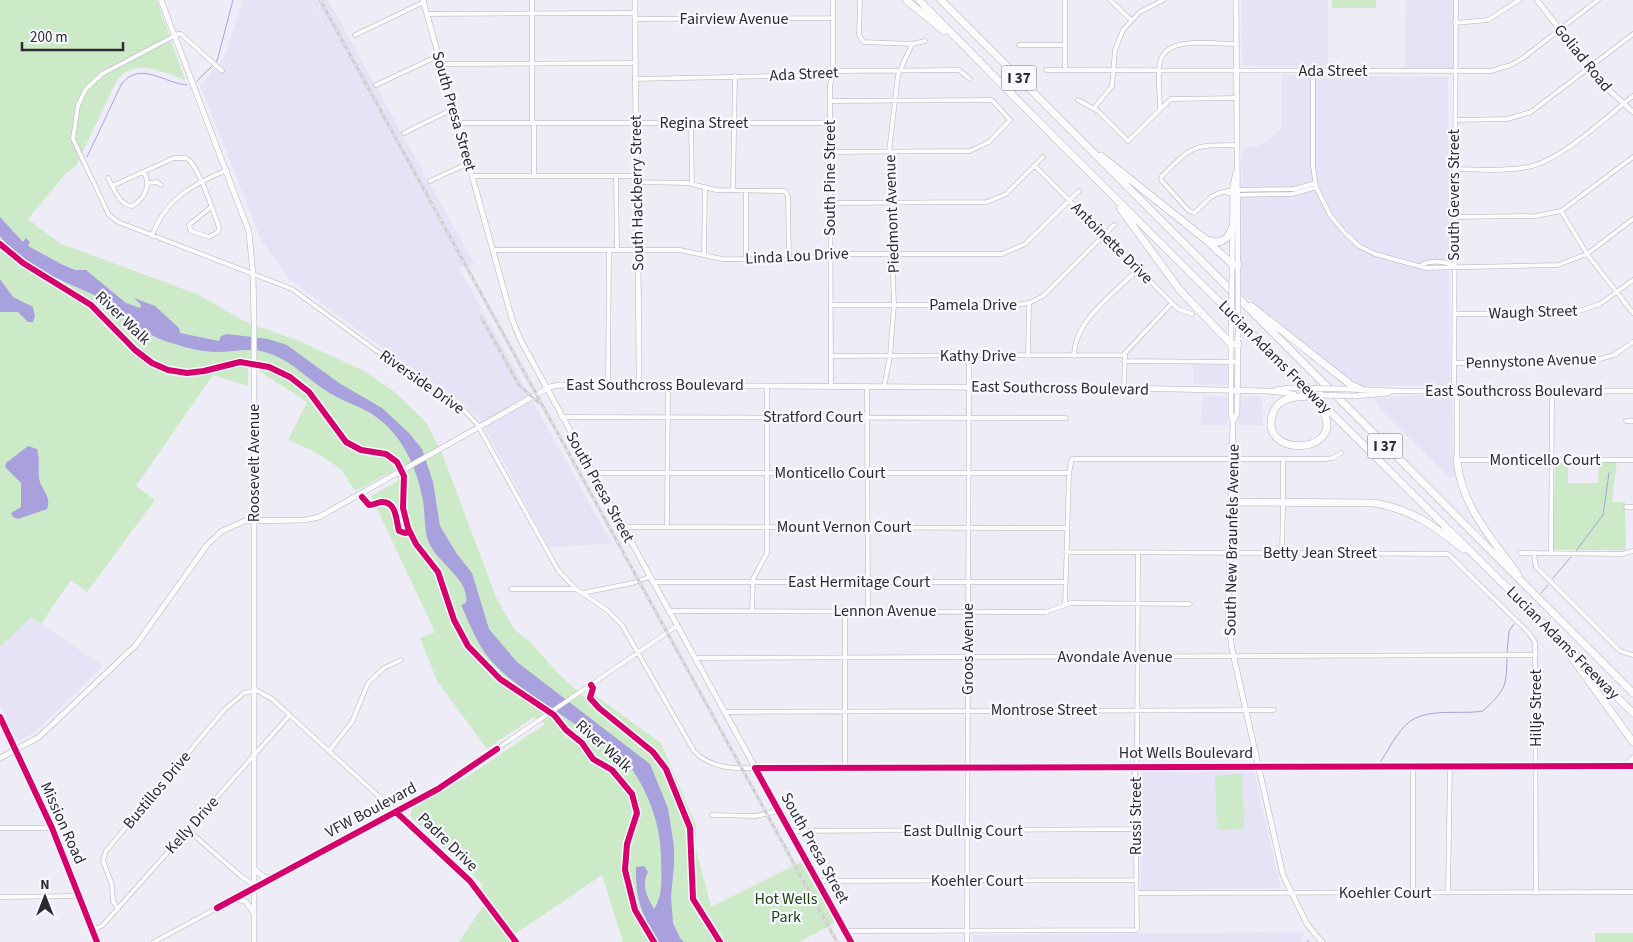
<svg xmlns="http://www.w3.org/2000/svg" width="1633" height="942" viewBox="0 0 1633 942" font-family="'Source Sans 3',sans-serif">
  <rect width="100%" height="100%" fill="#eeedf7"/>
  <path fill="#e5e3f5" d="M243 0H310L425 206 311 0H328L475 265 459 268 612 544 549 547 480 419 455 397 407 366 289 279 261 240 200 85 224 58Z
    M1241 0H1328V67L1242 66Z
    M1406 0H1453V68H1405Z
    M1281 75 1448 77 1450 386H1357L1241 293 1242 147 1257 146 1266 142 1281 129Z
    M1225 363 1228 366V385L1193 384V364Z
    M1420 395H1453L1454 468 1456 477 1450 478 1380 409 1374 398Z
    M1203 396H1226L1228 399V425H1200Z
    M1244 397H1262L1263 425H1238L1240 401Z
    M32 618 103 666 34 733 16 742 0 704V647Z
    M1141 770 1251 771 1254 773 1281 888 1141 890Z
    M1304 932 1300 942H973V935Z"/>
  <path fill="#cceac8" d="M0 0H157L185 80C162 72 133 56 116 82L76 166 67 172 28 219 59 243 197 294 244 321 299 341 364 371 396 393 426 422 443 456 496 597 514 629 528 640 558 673 584 697 592 693 661 743 696 825 695 845 711 907 801 862 835 923 799 942H623L602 875 515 934 481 890 483 885 410 816 412 808 471 774 545 724 534 717 487 749 437 681 420 638 435 632 371 496 398 481 395 470 355 491 341 469 315 452 288 440 307 402 248 364V386L213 375 136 486 155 500 87 592 71 580 41 624 31 618 0 647Z
    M1332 0H1376V8H1332Z
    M1599 462H1617L1612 502H1625L1626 550H1553L1555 463H1568V483H1598Z
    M1242 774 1244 829 1217 830 1215 776Z
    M483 906 486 910 511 942H459Z
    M1595 933H1633V942H1595Z"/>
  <path fill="#a9a1de" d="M0 217 23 242 26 238 30 242 28 246 63 265 75 270H86L126 303 140 308 141 305 134 298 155 306 179 328 180 333 219 341 221 336 227 334 268 339 287 345 339 383 382 408 409 433 422 449 433 482 440 526 457 554 472 573 489 629 517 662 650 764 668 808 674 847V866L671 896 673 923 680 938 684 942H659C642 915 635 899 636 867L644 866 648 872C641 886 647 896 654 909 664 894 661 875 661 857 661 827 649 793 631 768 626 760 615 754 608 748 573 719 530 699 497 667 479 650 471 627 461 605L466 603C470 577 433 562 427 537 424 525 425 512 423 500 416 465 402 434 372 414 357 405 339 400 325 390 302 375 290 358 261 351 246 348 231 352 216 352 202 352 187 348 175 344 161 341 131 326 122 315 115 307 103 299 92 294 59 279 22 266 0 236Z
    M0 279 13 297 33 307 35 316 33 322H28L18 312H0Z
    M28 446 37 449C40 458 38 468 39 478 41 490 52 496 47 509L18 519 13 517 11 513 21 507V483L5 467 6 463Z"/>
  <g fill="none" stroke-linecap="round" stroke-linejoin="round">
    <path stroke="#a9a1de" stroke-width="1" d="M197 81 217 61 233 0
      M87 157 122 83C142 61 163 83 187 85
      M1576 551 1603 515 1609 473
      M1553 578 1571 557
      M1541 593 1548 585
      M1507 652 1509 631 1514 624
      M1381 761C1389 749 1397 732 1408 723 1427 707 1460 715 1483 711 1505 689 1506 690 1507 659
      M1308 942V940"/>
    <g stroke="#b3b2b9" stroke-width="5">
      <path id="street" d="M532 0V122
        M860 0 859 34 863 42 912 44 925 41
        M1110 0 1131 20
        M427 14 635 13
        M635 19 833 18
        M1455 23 1488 20 1519 0
        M355 35 424 2
        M1019 45H1065
        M441 64 635 63
        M1046 70 1491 71 1511 65 1523 58 1598 0
        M1065 70V0
        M222 71 181 34H178L102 74 86 89 78 105 73 139 109 215 118 222 292 289 426 387 460 406 477 424 558 570 576 589 607 610 622 625 694 751C710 768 733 769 755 768
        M1313 71V166L1316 187 1330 215 1344 232 1359 246 1375 254 1426 268 1558 265 1587 254 1633 219
        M635 79 823 75 840 71 959 70 970 79
        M376 85 438 56
        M1078 100 1098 111 1128 141 1171 99 1236 98
        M830 101 992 100 1010 120 989 142 970 151 830 152
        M1094 108 1112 86 1115 50 1123 30 1140 12 1163 0
        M1160 109C1160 94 1157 77 1160 62 1166 35 1215 44 1236 44
        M1455 120 1507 119 1531 112 1633 34
        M534 122V176
        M457 123H830
        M691 123 692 184
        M404 133 453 109
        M1035 166 1178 309 1192 314
        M1454 169C1478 169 1504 172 1528 167 1562 160 1605 118 1633 96
        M472 176H636
        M616 176 617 250
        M108 178C114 188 119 205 132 206 145 199 151 185 144 172
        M430 181 469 163
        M636 182 687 183 716 190 785 191 788 196 789 260
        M148 183 157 182 161 185
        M112 186 174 158H186C199 165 213 212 219 227L218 232 209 237 191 231 189 225 211 207
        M733 190 735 76
        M1225 192 1233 195 1292 194 1314 188 1315 185 1312 184 1294 189 1233 190 1219 193 1211 197 1194 213 1189 211 1161 180 1162 176C1192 146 1192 145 1236 145
        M831 203 987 202 1006 194 1043 157
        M1561 211 1587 254 1633 313
        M1454 217 1536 216 1561 211 1633 157
        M152 236C165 199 193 184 227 170
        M493 250H680L722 259 796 260 831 254H1002L1025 244 1079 191
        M704 255 705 188
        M746 259V191
        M1422 265C1429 260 1446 261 1454 266
        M831 305H1016L1029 303 1043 296 1114 225
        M1454 314H1570L1600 304 1633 280
        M831 356 1124 355
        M1028 356 1029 303
        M1074 356C1074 320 1115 293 1138 269
        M1124 361 1237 362
        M1454 363 1589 362 1614 355 1633 342
        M608 385 609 250
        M831 386 830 86 833 73V0
        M867 386 868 611
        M884 387 890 356 894 305 889 152 898 75 912 44
        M1124 388 1125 353 1172 303
        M1454 391 1456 0
        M561 417 1066 418
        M1626 421H1633
        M1457 460H1633
        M592 473H1069
        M1283 498V459
        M1626 507H1633
        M622 527 1067 528
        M667 527 668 386
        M1066 552 1448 554 1529 633 1535 642 1536 892
        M1282 553 1283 506
        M1520 553 1623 554 1633 551
        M1534 554 1536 567 1620 651 1633 655
        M1551 554 1552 391
        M652 582H1066
        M511 589H576
        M582 593 633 583 649 577
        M1065 605 1069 473 1072 459H1325L1333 458 1341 453
        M668 611 1046 612 1071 603 1190 604
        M752 611 753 579 767 553V386
        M695 658 1536 655
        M724 712 1274 710
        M329 751 352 722 368 683 384 668 401 660
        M1413 766V893
        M845 767V611
        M712 815 756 816 778 811
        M0 828H52
        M188 830 242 877 254 885
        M790 831 1136 829
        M817 881 1137 880
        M1137 893 1633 892
        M1448 893 1450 766
        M0 897 79 896
        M118 909 113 901 112 885 103 861 106 851 224 710 244 693 256 690 272 699 454 865 470 881 516 942
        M92 931 103 925 289 716
        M846 931 1137 930 1135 772 1137 760 1138 553
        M154 942 438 789 677 626
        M967 942 969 356"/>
    </g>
    <g stroke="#b3b2b9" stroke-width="6">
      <path id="secondary" d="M161 0 249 232 253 274 254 321V942
        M423 0 512 319 521 341 851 942
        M635 0C635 129 639 257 639 385
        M1236 0 1238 279
        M1537 0 1601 83 1633 112
        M1232 273 1233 185 1236 172
        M1231 332V414L1233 421 1228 621 1232 649 1283 875 1307 924 1322 942
        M1347 389 1394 391H1633
        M1275 390 1289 388
        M1354 396 1388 393
        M1233 421 1237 414 1238 342
        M1457 460V391
        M0 717 52 828 97 942
        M0 758 39 737 136 645 207 545 222 531 245 521 305 520 319 517 550 387 559 385 1124 388 1267 391 1294 394
        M755 768 1633 766
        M254 869 265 878 274 877
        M233 899 245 901 254 913"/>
    </g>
    <g stroke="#b3b2b9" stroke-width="8">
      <path id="highway" d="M906 0 944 31
        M919 0 1060 143 1633 713
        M941 0 1633 693
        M1101 156 1205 239 1232 264 1238 265
        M1120 208 1179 289 1231 344H1238
        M1208 240C1220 245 1228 240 1232 228
        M1251 306 1351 385 1360 389
        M1297 397C1286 398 1277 402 1273 413 1256 460 1353 455 1320 406
        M1457 460C1461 506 1492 538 1518 575
        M1231 502 1374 503C1413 510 1433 525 1463 549
        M1570 655 1633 742
        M1627 765 1633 759"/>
    </g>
    <use href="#street" stroke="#fcfcfe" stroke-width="4"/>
    <use href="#secondary" stroke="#fcfcfe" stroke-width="5"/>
    <use href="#highway" stroke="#fcfcfe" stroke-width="7"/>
    <g stroke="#cdcdcf" stroke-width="3">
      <path id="rail" d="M320 0 837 942
        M481 317 519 385 539 403"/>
    </g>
    <use href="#rail" stroke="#f8f8ff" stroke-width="1" stroke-dasharray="4" stroke-linecap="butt"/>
    <g stroke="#b3b2b9" stroke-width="6" stroke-linecap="butt">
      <path id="secondary-bridge" d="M1231 332 1232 273
        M1238 338V279
        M1289 388 1347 389
        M1317 395 1354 396"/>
    </g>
    <g stroke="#b3b2b9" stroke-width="8" stroke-linecap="butt">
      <path id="highway-bridge" d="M1297 397 1320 395"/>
    </g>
    <use href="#secondary-bridge" stroke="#fcfcfe" stroke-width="5"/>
    <use href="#highway-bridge" stroke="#fcfcfe" stroke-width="7"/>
    <g stroke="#f8f8ff" stroke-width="9">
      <path id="cycleway" d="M0 244 23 263 91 305 135 350 152 363 168 370 187 373 204 371 240 362 269 367 290 377 309 392 346 442 361 450 386 454 397 462 404 476 403 508 408 528 416 544 438 572 454 620 468 646 500 679 554 715 566 730 582 743 593 759 612 770 632 794 637 813 627 844 625 870 635 910 654 942
        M362 497 369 505C374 505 376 503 381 502 397 501 396 521 399 531L405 533 409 532
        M591 685 593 688 590 698 599 708 653 752 666 769 690 828 693 899 720 942
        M0 717 52 828 97 942
        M396 812 470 881 516 942
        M217 908 438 789 497 749
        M851 942 755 768 1633 766"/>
    </g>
    <use href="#cycleway" stroke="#d6006c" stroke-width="6"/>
  </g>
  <g text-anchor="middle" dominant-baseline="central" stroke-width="4.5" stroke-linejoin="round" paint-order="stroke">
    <g fill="#f8f8ff" stroke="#696870" stroke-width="1">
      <rect x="1001.5" y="65.5" width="35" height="25" rx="4"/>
      <rect x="1367.5" y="433.5" width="35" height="25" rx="4"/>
    </g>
    <g font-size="15" font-weight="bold" fill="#2c2b32">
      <text x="1019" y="78">I 37</text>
      <text x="1385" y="446">I 37</text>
    </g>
    <g font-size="16" fill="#2c2b32" stroke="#f8f8ff">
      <text x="734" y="19">Fairview Avenue</text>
      <text transform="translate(1583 58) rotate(51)">Goliad Road</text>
      <text x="1333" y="71">Ada Street</text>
      <text transform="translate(804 74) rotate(-3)">Ada Street</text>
      <text transform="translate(454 111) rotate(74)">South Presa Street</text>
      <text x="704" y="123">Regina Street</text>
      <text transform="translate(830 178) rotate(-90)">South Pine Street</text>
      <text transform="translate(637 193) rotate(-91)">South Hackberry Street</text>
      <text transform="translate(1454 195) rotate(-90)">South Gevers Street</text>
      <text transform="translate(892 214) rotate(-92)">Piedmont Avenue</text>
      <text transform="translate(1112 243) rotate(45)">Antoinette Drive</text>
      <text transform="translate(797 256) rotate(-3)">Linda Lou Drive</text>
      <text x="973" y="305">Pamela Drive</text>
      <text transform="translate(1533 312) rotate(-2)">Waugh Street</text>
      <text transform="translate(123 318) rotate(44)">River Walk</text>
      <text x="978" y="356">Kathy Drive</text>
      <text transform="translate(1275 357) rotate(45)">Lucian Adams Freeway</text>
      <text transform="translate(1531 361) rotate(-2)">Pennystone Avenue</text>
      <text transform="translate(422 382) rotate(35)">Riverside Drive</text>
      <text x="655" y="385">East Southcross Boulevard</text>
      <text transform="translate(1060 388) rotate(1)">East Southcross Boulevard</text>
      <text x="1514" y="391">East Southcross Boulevard</text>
      <text x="813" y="417">Stratford Court</text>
      <text x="1545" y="460">Monticello Court</text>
      <text transform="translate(254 463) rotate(-90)">Roosevelt Avenue</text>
      <text x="830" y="473">Monticello Court</text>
      <text transform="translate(600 487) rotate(61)">South Presa Street</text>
      <text x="844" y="527">Mount Vernon Court</text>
      <text transform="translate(1232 540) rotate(-89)">South New Braunfels Avenue</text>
      <text x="1320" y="553">Betty Jean Street</text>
      <text x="859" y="582">East Hermitage Court</text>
      <text x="885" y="611">Lennon Avenue</text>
      <text transform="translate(1563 643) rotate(45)">Lucian Adams Freeway</text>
      <text transform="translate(968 649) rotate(-90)">Groos Avenue</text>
      <text x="1115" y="657">Avondale Avenue</text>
      <text transform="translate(1536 708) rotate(-90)">Hillje Street</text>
      <text x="1044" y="710">Montrose Street</text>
      <text transform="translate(604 746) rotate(42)">River Walk</text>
      <text x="1186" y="753">Hot Wells Boulevard</text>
      <text transform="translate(157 790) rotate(-50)">Bustillos Drive</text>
      <text transform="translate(371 810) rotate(-28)">VFW Boulevard</text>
      <text transform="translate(1136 816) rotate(-90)">Russi Street</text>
      <text transform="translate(63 823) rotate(66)">Mission Road</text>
      <text transform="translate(192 825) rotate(-48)">Kelly Drive</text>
      <text x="963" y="831">East Dullnig Court</text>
      <text transform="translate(448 842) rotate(44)">Padre Drive</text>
      <text transform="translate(815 848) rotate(61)">South Presa Street</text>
      <text x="977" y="881">Koehler Court</text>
      <text x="1385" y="893">Koehler Court</text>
    </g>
    <g font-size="16" fill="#1e4411" stroke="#f8f8ff">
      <text x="786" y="899">Hot Wells<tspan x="786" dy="18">Park</tspan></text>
    </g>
  </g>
  <g transform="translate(45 897)" stroke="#f8f8ff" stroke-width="4" paint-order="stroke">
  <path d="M0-4L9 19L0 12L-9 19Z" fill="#2c2b32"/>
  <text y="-8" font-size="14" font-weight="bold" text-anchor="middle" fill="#2c2b32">N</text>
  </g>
  <path d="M22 42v8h101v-8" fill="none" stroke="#2c2b32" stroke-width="2.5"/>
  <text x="30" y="42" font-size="15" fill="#2c2b32" stroke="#f8f8ff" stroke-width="4" paint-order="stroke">200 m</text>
</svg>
